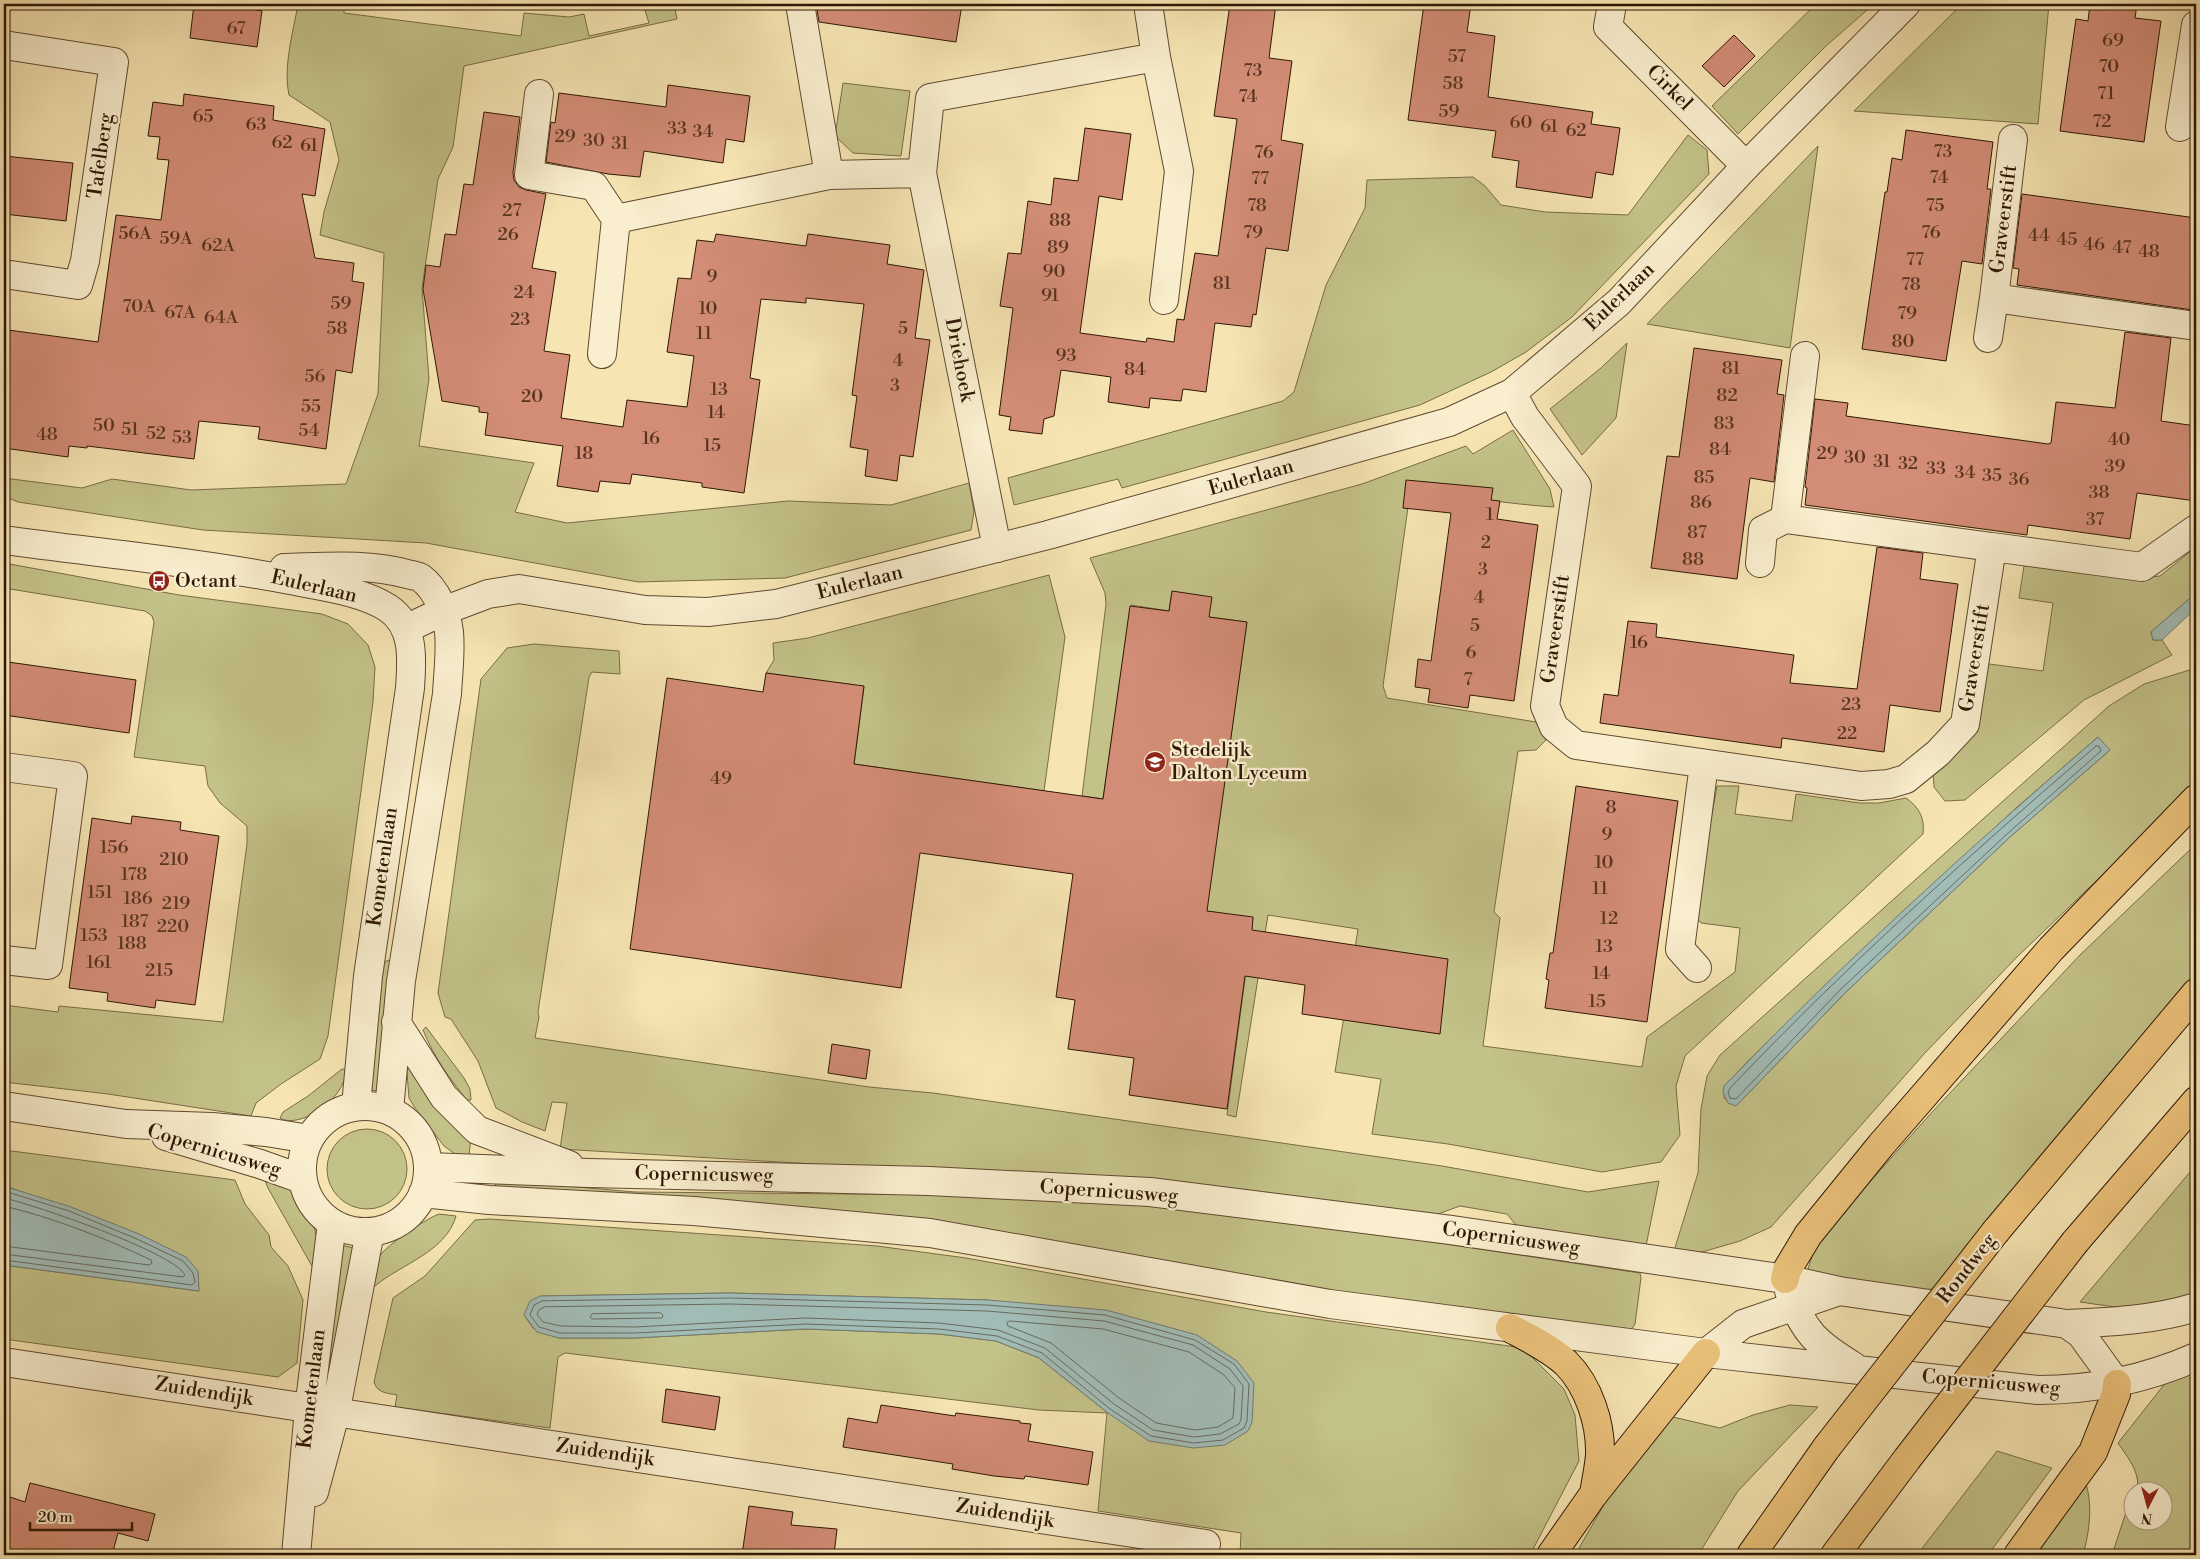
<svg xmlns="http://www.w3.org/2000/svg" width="2200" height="1559" viewBox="0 0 2200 1559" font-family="'Libre Bodoni',serif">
  <rect width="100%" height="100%" fill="#f6e5b3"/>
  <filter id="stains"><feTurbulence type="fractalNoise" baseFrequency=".004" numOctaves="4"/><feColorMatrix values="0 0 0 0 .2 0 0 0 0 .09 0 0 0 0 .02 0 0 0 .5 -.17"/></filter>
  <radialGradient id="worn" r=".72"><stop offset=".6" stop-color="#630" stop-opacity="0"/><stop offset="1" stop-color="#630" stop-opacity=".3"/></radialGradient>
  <path fill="#c3c288" stroke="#796c46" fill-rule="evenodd" d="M298 4H344V13L521 36 524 13 569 17 584 14 589 36 649 23 643 4H674L677 19 464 66 453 147 438 179 422 288 429 379 419 446 534 463 515 512 567 523 788 501 891 505 969 483 974 511 971 530 785 578 638 582 426 543 203 530 18 502 4 496V478L82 488 112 479 191 490 346 484 378 394 384 253 320 235 324 212 339 160 330 122 289 95C283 66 293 33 298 4Z
    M1816 4H1874L1826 46 1738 134 1712 106Z
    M1962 4H2049L2038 124 1854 111Z
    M843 83 910 91 901 156 853 153 835 136Z
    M1688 135 1707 150 1709 174 1572 317 1526 352 1491 372 1420 405 1122 488 1118 479 1014 505 1008 478 1283 401 1294 392 1326 285 1365 208 1367 180 1473 177 1485 186 1501 205 1545 212 1628 215Z
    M1818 146 1790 348 1647 324Z
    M1627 343 1616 418 1582 455 1550 409 1601 368Z
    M1513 430 1550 489 1554 507C1506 504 1459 495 1410 493L1383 686 1387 698 1536 722 1546 740 1536 750 1518 751 1494 912 1500 918 1483 1046 1642 1067 1647 1037 1735 972 1740 928 1701 923 1694 915 1717 786H1739L1735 814 1792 821 1796 794 1860 803H1879L1906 798C1919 807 1925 818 1923 834L1685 1056 1676 1086 1680 1135 1661 1162 1602 1172 1448 1144 1372 1134 1381 1079 1335 1072 1358 929 1268 915 1236 1117 1227 1115 1253 918 1206 911 1247 622 1209 617 1172 591 1169 611 1131 605 1103 799 1082 796 1106 604 1105 593 1090 558 1362 484 1466 446 1473 454Z
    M2196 547V593L2151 632 2153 640H2162L2172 655 2084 700 1965 800 1945 801 1934 787 1933 772 1954 757 1976 727 1989 664 2043 671 2053 603 2019 598 2024 566 2028 564 2130 579 2160 576Z
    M4 563 179 595 322 614 348 624 368 645 375 667 373 702 328 1036 320 1059 281 1084 256 1103 251 1116 108 1094 4 1082V1005L58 1012 59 1006 223 1022 247 844V826L220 803 208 786 205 766 134 757 154 622 152 616 145 611 4 588Z
    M1049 575 1065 637 1044 791 854 764 864 687 766 673 774 660 773 643 808 638Z
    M534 644 619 651 620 674 592 672 589 677 538 1012 539 1017 535 1038 869 1087 933 1093 1442 1166 1588 1192 1659 1181 1646 1246 1516 1225 1507 1214 1460 1206 1438 1214 1203 1187 560 1149 567 1103 552 1102 545 1131 522 1122 496 1108 478 1061 451 1019 445 1017 438 993 481 679 507 648Z
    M2196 668V785L2015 959 1924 1054 1771 1227 1740 1241 1702 1252 1674 1251 1698 1173 1701 1109 1707 1076 1720 1055 2109 706 2144 684ZM2098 737 2109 751 2010 837 1845 993 1736 1106 1724 1098 1725 1086 1748 1061 2016 808Z
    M2196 844V974L1932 1289 1908 1292 1807 1272 1817 1241 1933 1111 2080 955Z
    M389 960 392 961 381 1091 365 1090 382 963Z
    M426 1027 464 1078 470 1089 471 1100H467C449 1078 434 1057 423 1030Z
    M406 1060 471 1135 469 1157 458 1156 444 1146 415 1108 409 1098Z
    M342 1069 348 1070C345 1078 343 1085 338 1092 328 1107 297 1128 280 1118L283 1112 308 1096Z
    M327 1169a40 40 0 1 1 80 0a40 40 0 1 1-80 0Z
    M4 1150 235 1180 245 1204 269 1235 271 1247 288 1266 303 1300 297 1363 278 1377 4 1339V1265L199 1291 14 1189 4 1186Z
    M2196 1165V1295L2163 1303 2122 1308 2080 1302Z
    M264 1178 281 1181 293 1190 314 1227 317 1238 313 1268 268 1188Z
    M496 1180 635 1192 958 1195 1146 1203 1305 1223 1640 1273 1641 1278 1635 1324 1631 1330 495 1189Z
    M439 1214 456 1216C446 1252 401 1264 375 1286L370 1283C373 1275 374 1264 379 1257 385 1246 427 1218 439 1214Z
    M490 1219 877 1246 966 1258 1266 1312 1523 1348 1564 1389 1575 1415 1579 1461 1530 1555H1240L1241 1533 1098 1511 1107 1413 1039 1410 565 1353 558 1357 550 1428 395 1407 397 1395C387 1393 377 1393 374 1382L393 1298 425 1276 475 1220ZM730 1293 988 1300 1108 1413 1039 1358 996 1341 939 1334 806 1329 635 1338H559L533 1328 524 1315 541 1296Z
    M341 1245 358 1249 330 1378H327Z
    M2196 1369V1528L2194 1531 2196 1555H2112L2129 1503 2132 1499V1522H2162V1492L2137 1491C2141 1473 2128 1458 2118 1443L2167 1381Z
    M1790 1405 1818 1407 1738 1491 1698 1555H1575L1610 1494 1673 1417 1720 1428 1753 1415Z
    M1997 1451 2052 1468 1988 1555H1917Z
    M2086 1484C2093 1506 2089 1534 2083 1555H2031Z"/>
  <path fill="#a1bcb7" stroke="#737a6f" d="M2196 593V608L2162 640H2153L2151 632Z
    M2098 737 2110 750 2010 837 1845 993 1736 1106 1728 1103 1723 1092 1724 1086C1843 963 1969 848 2098 737Z
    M4 1186 71 1207 139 1234 186 1257 198 1271 199 1291 4 1265Z
    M730 1293 988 1300 1106 1310 1197 1335 1237 1361 1254 1383 1252 1422 1248 1431 1225 1445 1194 1448 1149 1441 1108 1413 1039 1358 996 1341 939 1334 806 1329 635 1338H559L537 1332 524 1315 530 1301 540 1296Z"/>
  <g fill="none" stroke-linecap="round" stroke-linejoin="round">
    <path stroke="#686a5e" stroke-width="1" d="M2096 746H2099L2101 751 2007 834 1841 989 1736 1099 1730 1098 1728 1093 1730 1088C1845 967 1969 855 2096 746Z
      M4 1191 69 1211 137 1239 183 1261 193 1273 195 1282 192 1285 4 1260
      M4 1198C35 1205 173 1252 185 1275L183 1277 4 1254
      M4 1206C54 1218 105 1238 151 1260L152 1263 149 1265 4 1246
      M730 1298 987 1305 1105 1315 1195 1340 1234 1364 1249 1384 1247 1421 1244 1428 1223 1440 1194 1443 1151 1436 1110 1409 1042 1353 997 1336 939 1329 806 1324 635 1333H560L539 1327 530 1315 534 1305 542 1301Z
      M730 1304 987 1311 1104 1321 1193 1345 1230 1369 1243 1386 1241 1420 1239 1424 1220 1434 1194 1437 1153 1430 1114 1404 1045 1348 998 1330 939 1323 805 1318 635 1327 561 1326 543 1322 537 1314 539 1310 544 1307Z
      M661 1313 663 1315 662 1318 592 1319 590 1317 592 1314Z
      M1010 1321 1103 1329 1189 1352 1224 1375 1235 1388 1233 1418 1218 1427 1195 1430 1156 1423 1119 1398 1051 1343 1008 1326 1007 1323Z"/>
  </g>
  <path fill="#d38d76" stroke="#2f1704" d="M194 4H250V9L262 11 257 47 190 38Z
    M816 4H962L956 42 819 22Z
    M1230 4H1276L1269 58 1292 61 1281 140 1303 144 1288 251 1266 248 1256 315 1253 314 1251 327 1215 323 1206 392 1183 389 1181 401 1150 398 1149 408 1108 402 1111 377 1061 370 1054 416 1044 419 1042 434 1009 430 1011 417 999 415 1013 308 1000 306 1008 253 1021 254 1028 201 1051 205 1054 178 1078 181 1085 128 1131 134 1122 200 1099 196 1080 333 1146 342 1147 338 1174 342 1177 319 1184 320 1195 253 1218 256 1237 119 1214 116Z
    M1424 4H1471L1467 32 1495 36 1488 97 1593 112 1591 124 1620 128 1613 175 1596 172 1592 198 1516 187 1519 161 1492 157 1496 131 1408 120Z
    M2090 4H2137L2135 18 2161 21 2144 142 2060 131 2076 19 2088 21Z
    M1734 35 1755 56 1724 87 1702 66Z
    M668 85 750 96 744 142 726 139 723 163 644 151 640 177 608 174 546 162 551 122 555 123 559 93 666 107Z
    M184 94 274 106 273 120 325 129 315 196 302 194 315 258 354 263 352 281 364 283 352 373 336 370 326 449 258 439 260 427 199 421 194 459 87 446V448L69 446 68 457 4 448V358L8 330 98 342 116 215 161 220 169 160 157 159 160 137 148 136 153 102 183 106Z
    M484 112 520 117 513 173 514 180 519 187 526 190 546 194 532 268 556 272 544 351 570 355 561 418 623 427 627 400 687 407 694 356 667 352 678 278 691 279 697 240 714 242 716 234 806 246 808 234 890 245 887 264 924 270 915 338 930 340 913 457 900 455 897 481 865 476 868 450 850 447 857 396 852 395 864 304 806 298V303L761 299 750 378 760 380 744 493 702 487V483L632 474 630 484 600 481 598 492 557 486 563 446 485 435 488 413 479 412V407L442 401 423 289 426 265 440 267 445 234 456 235 464 184 473 185Z
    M1906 130 1993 142 1987 189H1991L1982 264 1962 261 1946 361 1862 349 1885 192H1887L1892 158 1902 160Z
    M4 156 73 163 66 221 4 214Z
    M2022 194 2196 218V283L2193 310 2017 285 2019 269 2013 268Z
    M2125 332 2171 338 2161 421 2196 426V501L2137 493 2130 539 2028 525 2027 535 1805 505 1807 488 1805 487 1815 399 1848 403 1846 416 2048 444 2051 443 2056 402 2115 408Z
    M1694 348 1782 360 1777 394 1784 395 1774 482 1750 478 1737 579 1651 568 1667 456 1679 457Z
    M1406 480 1493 488 1491 500 1500 501 1497 519 1538 525 1514 701 1470 695 1468 708 1428 702 1430 689 1415 687 1418 659 1431 661 1451 513 1403 508Z
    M1877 547 1923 553 1920 579 1958 584 1940 712 1890 705 1884 752 1782 738 1781 748 1600 723 1604 694 1618 696 1628 621 1657 624 1656 637 1794 655 1790 683 1857 689Z
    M1172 591 1212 597 1209 617 1247 622 1207 911 1253 917 1252 930 1448 959 1440 1034 1302 1014 1305 985 1245 976 1227 1109 1129 1095 1134 1058 1068 1049 1075 1000 1056 997 1073 874 920 853 901 988 630 949 667 678 763 692 766 673 864 686 854 764 1103 799 1130 606 1169 611Z
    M8 662 136 680 129 733 4 715V694Z
    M1576 786 1678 801 1647 1022 1545 1008 1549 980 1546 979 1550 953H1553Z
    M132 816 181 822 180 830 219 836 195 1005 156 1000 155 1008 107 1001 108 993 69 988 92 818 131 824Z
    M832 1044 870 1050 866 1079 828 1073Z
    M666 1389 720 1397 715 1430 662 1422Z
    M881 1405 955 1416 956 1413 1020 1421V1423L1031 1424 1028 1441 1093 1452 1088 1485 1025 1476 1024 1479 994 1476 952 1469 953 1464 843 1447 848 1418 877 1423Z
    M30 1483 155 1514 148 1541 118 1533 112 1555H4V1495L25 1502Z
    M749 1506 793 1512 791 1525 837 1529 834 1555H742Z"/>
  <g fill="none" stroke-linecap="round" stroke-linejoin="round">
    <g stroke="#614a30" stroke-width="30">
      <path id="minor" d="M800 4 829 175
        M1148 4 1156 57
        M1612 4 1608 27 1746 166
        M2196 25 2188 76 2196 78
        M4 45 114 62 85 261 78 285 4 274
        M539 94 529 175 594 186 616 219
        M2180 127 2188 76
        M2013 139 1994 298 2196 326
        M1988 338 1994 298
        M602 354 616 219 829 175 922 173
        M1805 356 1785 519 1992 547
        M1512 393 1525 417 1577 486 1545 706 1554 727 1576 745 1861 786 1889 784 1906 779 1938 753 1965 724 1992 547 2142 567 2196 529
        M997 548 922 173 930 98 1156 57 1179 171 1164 300
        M1760 563 1763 530 1785 519
        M4 767 73 776 48 965 4 960
        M1697 968 1680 949 1704 764
        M4 1362 1206 1544"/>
    </g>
    <g stroke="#614a30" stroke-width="30">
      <path id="tertiary" d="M4 540C99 553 195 562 290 580 320 586 362 591 388 608 415 626 412 660 410 688L368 976 356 1106
        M284 568C325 567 367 563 407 574 411 575 418 576 421 578 436 589 447 614 449 632 451 652 448 673 447 694L401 981 389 1110
        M406 629 443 611 488 594 519 589 645 610 708 612 776 604 1048 535 1449 422 1512 393 1619 302 1746 166 1906 4
        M396 1022 444 1097 477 1130 569 1165
        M4 1106 126 1124 212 1127 266 1132 309 1139
        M302 1169a63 63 0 1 1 126 0a63 63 0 1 1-126 0Z
        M166 1136 260 1164 302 1179
        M428 1167 589 1173 929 1181 1150 1192 1451 1230 1785 1279 1839 1291 2067 1324 2081 1334 2117 1384
        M423 1193 489 1200 694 1211 930 1233 1330 1304 1706 1353 2038 1390C2093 1390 2146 1379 2196 1357
        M1789 1291C1803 1332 1817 1344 1853 1366
        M2067 1324C2111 1322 2154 1320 2196 1307
        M1706 1353 1743 1324 1839 1291
        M314 1492 335 1414 370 1232
        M296 1555 309 1409 332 1223"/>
    </g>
    <g stroke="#2f1704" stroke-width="30">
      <path id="trunk" d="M1996 1231 2196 993
        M2075 1242 2196 1101
        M1785 1279 1787 1270 1808 1235 1881 1145 2051 949 2196 799
        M1510 1328C1528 1338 1550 1348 1566 1363 1589 1386 1601 1424 1600 1455 1599 1468 1596 1481 1594 1494
        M1551 1555 1593 1495 1706 1353
        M1751 1555 1827 1447
        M1835 1555 1907 1459
        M2018 1555 2093 1452 2116 1394 2117 1384"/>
    </g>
    <use href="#minor" stroke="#f9eece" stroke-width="28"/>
    <use href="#tertiary" stroke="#f9eece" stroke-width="28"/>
    <use href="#trunk" stroke="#ebc27a" stroke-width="28"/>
    <g stroke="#2f1704" stroke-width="30" stroke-linecap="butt">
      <path id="trunk-bridge" d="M1827 1447 1996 1231
        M1907 1459 2075 1242"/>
    </g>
    <use href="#trunk-bridge" stroke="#ebc27a" stroke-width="28"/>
  </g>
  <defs>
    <g id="bus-disc" transform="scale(1.125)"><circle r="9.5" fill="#8f2418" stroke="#f9eece"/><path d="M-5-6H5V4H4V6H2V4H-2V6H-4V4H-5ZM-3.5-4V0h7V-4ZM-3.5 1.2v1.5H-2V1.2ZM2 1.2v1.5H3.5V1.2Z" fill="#fff"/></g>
    <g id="school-disc" transform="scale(1.125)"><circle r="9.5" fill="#8f2418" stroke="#f9eece"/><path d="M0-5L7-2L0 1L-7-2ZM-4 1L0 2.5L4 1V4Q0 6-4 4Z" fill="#fff"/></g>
  </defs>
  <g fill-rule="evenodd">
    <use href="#bus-disc" x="159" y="581"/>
    <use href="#school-disc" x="1155" y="762"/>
  </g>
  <g text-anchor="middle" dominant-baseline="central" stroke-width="4.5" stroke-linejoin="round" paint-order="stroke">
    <g font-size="18" fill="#583420">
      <text x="236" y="28">67</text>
      <text x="2113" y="40">69</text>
      <text x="1457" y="56">57</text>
      <text x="2109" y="66">70</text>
      <text x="1253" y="70">73</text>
      <text x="1453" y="83">58</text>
      <text x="2106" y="93">71</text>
      <text x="1248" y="96">74</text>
      <text x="1449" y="111">59</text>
      <text x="203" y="116">65</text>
      <text x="2102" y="121">72</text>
      <text x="1521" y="122">60</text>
      <text x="256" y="124">63</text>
      <text x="1549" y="126">61</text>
      <text x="677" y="128">33</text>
      <text x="1576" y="130">62</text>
      <text x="703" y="131">34</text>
      <text x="565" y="136">29</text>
      <text x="594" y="140">30</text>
      <text x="282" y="142">62</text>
      <text x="620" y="143">31</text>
      <text x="309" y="145">61</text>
      <text x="1943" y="151">73</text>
      <text x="1264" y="152">76</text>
      <text x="1939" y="177">74</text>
      <text x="1260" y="178">77</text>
      <text x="1257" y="205">78</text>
      <text x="1935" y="205">75</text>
      <text x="512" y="210">27</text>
      <text x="1060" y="220">88</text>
      <text x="1253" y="232">79</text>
      <text x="1931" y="232">76</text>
      <text x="135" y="233">56A</text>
      <text x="508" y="234">26</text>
      <text x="2039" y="235">44</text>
      <text x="176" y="238">59A</text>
      <text x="2067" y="239">45</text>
      <text x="2094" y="244">46</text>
      <text x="218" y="245">62A</text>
      <text x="1058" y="247">89</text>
      <text x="2122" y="247">47</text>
      <text x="2149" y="251">48</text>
      <text x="1915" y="259">77</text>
      <text x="1054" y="271">90</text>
      <text x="712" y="276">9</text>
      <text x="1222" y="283">81</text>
      <text x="1911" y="284">78</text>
      <text x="524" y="292">24</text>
      <text x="1050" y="295">91</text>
      <text x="341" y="303">59</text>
      <text x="139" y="306">70A</text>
      <text x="708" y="308">10</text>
      <text x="180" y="312">67A</text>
      <text x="1907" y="313">79</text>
      <text x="221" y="317">64A</text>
      <text x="520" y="319">23</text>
      <text x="337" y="328">58</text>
      <text x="903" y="328">5</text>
      <text x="704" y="333">11</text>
      <text x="1903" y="341">80</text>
      <text x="1066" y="355">93</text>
      <text x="898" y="360">4</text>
      <text x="1731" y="368">81</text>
      <text x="1135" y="369">84</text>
      <text x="315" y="376">56</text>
      <text x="895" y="385">3</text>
      <text x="719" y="389">13</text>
      <text x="1727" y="395">82</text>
      <text x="532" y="396">20</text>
      <text x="311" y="406">55</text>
      <text x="716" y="412">14</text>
      <text x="1724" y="423">83</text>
      <text x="104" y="425">50</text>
      <text x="130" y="429">51</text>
      <text x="309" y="430">54</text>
      <text x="156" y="433">52</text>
      <text x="47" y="434">48</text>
      <text x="182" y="437">53</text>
      <text x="651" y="438">16</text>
      <text x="2119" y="439">40</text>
      <text x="712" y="445">15</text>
      <text x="1720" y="449">84</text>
      <text x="584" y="453">18</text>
      <text x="1827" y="453">29</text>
      <text x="1855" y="457">30</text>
      <text x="1882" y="461">31</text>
      <text x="1908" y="463">32</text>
      <text x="2115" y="466">39</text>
      <text x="1936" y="468">33</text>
      <text x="1965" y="472">34</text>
      <text x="1992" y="475">35</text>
      <text x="1704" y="477">85</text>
      <text x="2019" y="479">36</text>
      <text x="2099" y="492">38</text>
      <text x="1701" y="502">86</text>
      <text x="1490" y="514">1</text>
      <text x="2095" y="519">37</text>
      <text x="1697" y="532">87</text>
      <text x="1486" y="542">2</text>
      <text x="1693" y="559">88</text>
      <text x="1483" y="569">3</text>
      <text x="1479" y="597">4</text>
      <text x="1475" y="625">5</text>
      <text x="1639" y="642">16</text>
      <text x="1471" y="652">6</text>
      <text x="1468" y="679">7</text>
      <text x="1851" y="704">23</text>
      <text x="1847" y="733">22</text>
      <text x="721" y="778">49</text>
      <text x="1611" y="807">8</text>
      <text x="1607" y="834">9</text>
      <text x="114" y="847">156</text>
      <text x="174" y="859">210</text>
      <text x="1604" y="862">10</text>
      <text x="134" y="874">178</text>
      <text x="1600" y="888">11</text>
      <text x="100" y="892">151</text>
      <text x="138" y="898">186</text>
      <text x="176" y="903">219</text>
      <text x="1609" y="918">12</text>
      <text x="135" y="921">187</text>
      <text x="173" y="926">220</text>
      <text x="94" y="935">153</text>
      <text x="132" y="943">188</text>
      <text x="1604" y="946">13</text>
      <text x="99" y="962">161</text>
      <text x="159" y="970">215</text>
      <text x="1601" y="973">14</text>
      <text x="1597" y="1001">15</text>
    </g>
    <g font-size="20" fill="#2f1704" stroke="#f9eece">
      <text transform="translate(1669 88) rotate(45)">Cirkel</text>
      <text transform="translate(101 156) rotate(-82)">Tafelberg</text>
      <text transform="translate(2004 219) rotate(-83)">Graveerstift</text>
      <text transform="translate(1620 297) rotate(-44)">Eulerlaan</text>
      <text transform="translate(959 360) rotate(79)">Driehoek</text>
      <text transform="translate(1251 478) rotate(-16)">Eulerlaan</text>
      <text transform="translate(860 583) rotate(-14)">Eulerlaan</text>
      <text transform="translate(314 587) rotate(13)">Eulerlaan</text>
      <text transform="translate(1556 629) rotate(-82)">Graveerstift</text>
      <text transform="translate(1975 658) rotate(-81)">Graveerstift</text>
      <text transform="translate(383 867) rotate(-82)">Kometenlaan</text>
      <text transform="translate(214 1151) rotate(17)">Copernicusweg</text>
      <text transform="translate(704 1175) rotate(1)">Copernicusweg</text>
      <text transform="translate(1109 1192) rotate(4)">Copernicusweg</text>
      <text transform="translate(1511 1239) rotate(8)">Copernicusweg</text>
      <text transform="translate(1967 1269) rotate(-52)">Rondweg</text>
      <text transform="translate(1991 1383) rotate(5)">Copernicusweg</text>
      <text transform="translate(312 1389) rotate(-83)">Kometenlaan</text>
      <text transform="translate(204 1392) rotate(9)">Zuidendijk</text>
      <text transform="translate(605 1453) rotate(8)">Zuidendijk</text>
      <text transform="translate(1005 1514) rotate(9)">Zuidendijk</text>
    </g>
    <g font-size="20" fill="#2f1704" stroke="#f9eece" text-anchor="start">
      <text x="175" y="581">Octant</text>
      <text x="1171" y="750">Stedelijk<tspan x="1171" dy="23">Dalton Lyceum</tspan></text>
    </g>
  </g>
  <rect width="2200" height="1559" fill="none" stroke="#f6e5b3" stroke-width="20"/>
  <rect x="5" y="5" width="2190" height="1549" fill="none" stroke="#2f1704" stroke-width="2.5"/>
  <rect x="10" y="10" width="2180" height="1539" fill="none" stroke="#2f1704"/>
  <g transform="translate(2148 1506) rotate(186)"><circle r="24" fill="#f9eece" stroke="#a8987d"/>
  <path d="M0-4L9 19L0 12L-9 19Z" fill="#8f2418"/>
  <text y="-8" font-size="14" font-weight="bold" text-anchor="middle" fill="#2f1704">N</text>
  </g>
  <path d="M30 1522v8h102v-8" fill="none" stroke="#2f1704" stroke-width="2.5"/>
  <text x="38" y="1522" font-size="15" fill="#2f1704" stroke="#f9eece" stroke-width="4" paint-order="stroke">20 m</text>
  <rect width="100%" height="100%" filter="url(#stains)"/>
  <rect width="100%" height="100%" fill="url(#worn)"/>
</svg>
